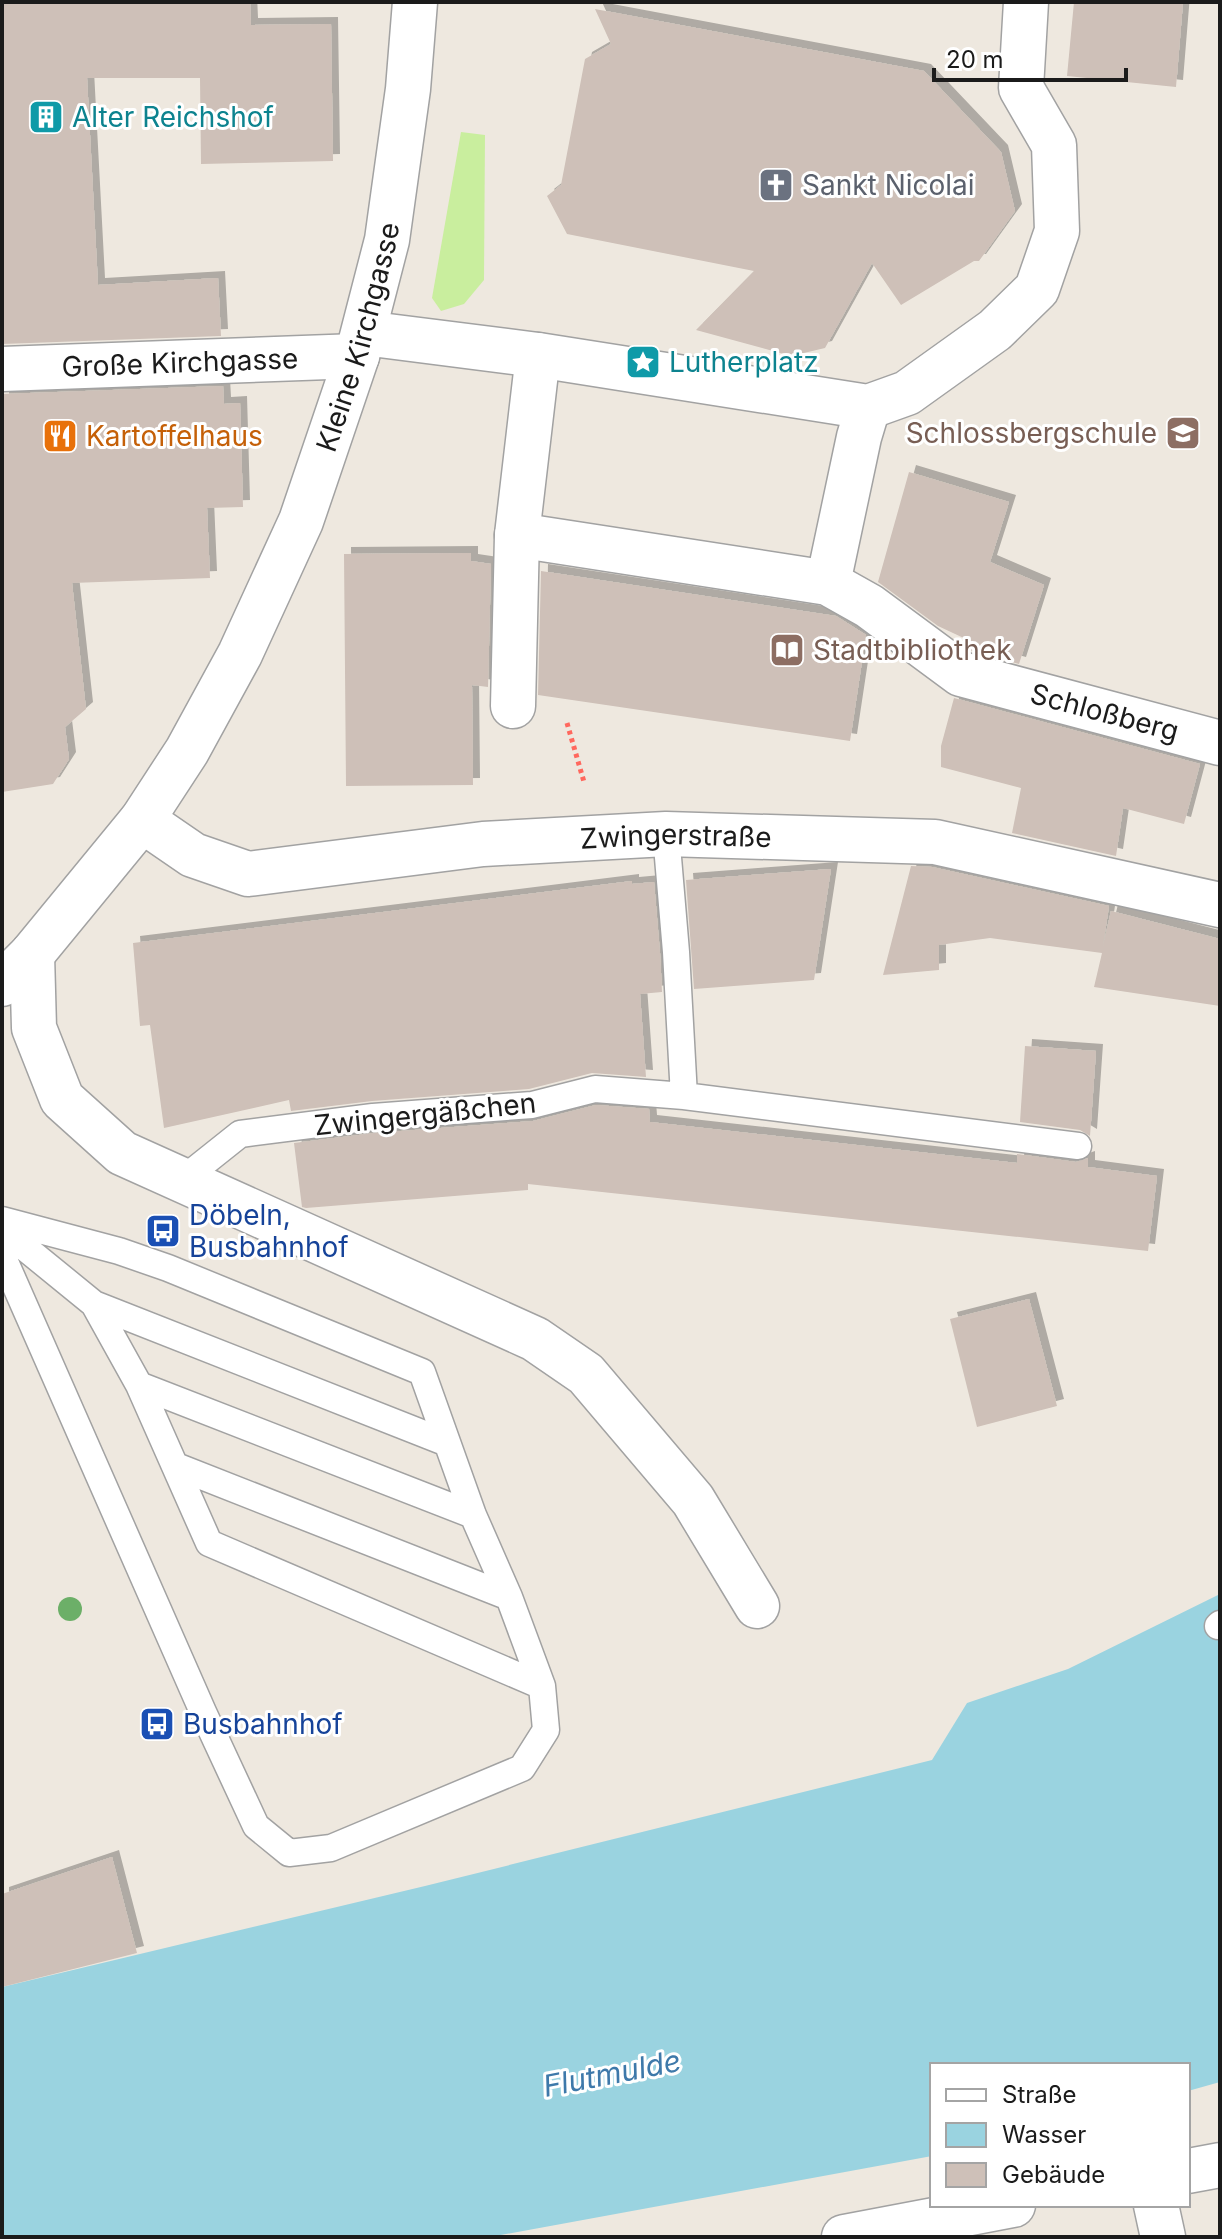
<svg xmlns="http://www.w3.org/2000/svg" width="1222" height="2239" viewBox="0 0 1222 2239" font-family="Inter,sans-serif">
  <defs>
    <filter id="shadow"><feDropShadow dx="7" dy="-7" stdDeviation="0" flood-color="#0004"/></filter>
  </defs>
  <rect width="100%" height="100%" fill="#eee8df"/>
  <path fill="#c9ee9e" d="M461 132 485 135 484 280 464 304 441 311 432 298Z"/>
  <path fill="#9ad3e0" d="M1220 1594V2082L1188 2091V2065H932V2156L490 2237H2V1987L425 1886 932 1760 967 1703 1068 1669Z"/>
  <path fill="#cec0b8" filter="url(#shadow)" d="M2 2H250L251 25 331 24 333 161 201 164 200 78H87L98 285 218 278 221 336 2 344Z
    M1074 2H1183L1176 87 1067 76Z
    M595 9 924 71 1001 152 1015 211 979 261H974L901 305 872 263 825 348 791 356 696 330 754 271 567 234 547 196 561 185 585 59 611 44Z
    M223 386 224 404 240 403 243 507 207 508 210 578 72 583 86 709 65 727 69 759 53 784 2 792V394Z
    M909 472 1009 502 990 562 1044 585 1019 664 972 651 967 647 968 640 938 626 878 582Z
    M471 553V561L491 564 488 687 472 685 473 785 346 786 344 554Z
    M541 571 836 616 866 635 850 741 538 695Z
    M954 698 1200 764 1184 824 1123 808 1116 856 1012 833 1021 788 941 767V746Z
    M911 866 932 867 1109 906 1103 946 1111 911 1220 939V1006L1094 987 1102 953 990 938 939 945V970L883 975Z
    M831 869 814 980 694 989 686 880Z
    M632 881V884L654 882 660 953 662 992 640 994 646 1077 592 1073 529 1089 372 1101 291 1111 289 1100 164 1128 150 1025 140 1026 133 943Z
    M1025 1046 1096 1051 1090 1136 1080 1130 1020 1122Z
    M596 1105 649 1109 650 1122 1017 1163V1154L1076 1162 1088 1158V1167L1157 1176 1148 1251 528 1184V1190L306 1208 302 1207 294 1143 375 1133 533 1121Z
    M1029 1299 1057 1406 977 1427 950 1319Z
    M112 1857 137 1953 2 1987V1894Z"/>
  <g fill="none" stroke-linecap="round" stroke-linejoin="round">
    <g stroke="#a2a2a2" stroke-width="29">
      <path id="lane" d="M666 834 676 952 684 1096
        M181 1181 240 1134 373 1117 532 1105 595 1089 684 1096 1078 1146
        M2 1220 119 1251 168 1268 422 1372 473 1515 509 1597 542 1686 546 1730 522 1768 331 1848 289 1853 256 1826 203 1712 2 1255
        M2 1229 94 1304 447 1443
        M94 1304 139 1385 209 1543 542 1686
        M139 1385 473 1515
        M176 1466 509 1597
        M1218 1626 1220 1624"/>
    </g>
    <g stroke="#a2a2a2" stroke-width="47">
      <g id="street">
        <path d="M364 333 538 355 868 407 907 393 995 330 1037 289 1057 231 1054 145 1021 88 1026 2"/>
        <path id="s1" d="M538 355 517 535 828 583 869 606 961 674 1220 743"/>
        <path id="s2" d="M2 369 357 356"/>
        <path d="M828 583 859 437 868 407"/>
        <path d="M513 706 517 535"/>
        <path id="s3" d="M142 820 193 855 248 874 483 844 666 834 935 842 1220 905"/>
        <path d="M32 954 34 1028 62 1099 122 1153 535 1339 586 1374 693 1500 757 1606"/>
        <path id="s4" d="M2 984 32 954 142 820 187 751 240 654 301 521 357 356 387 240 408 89 415 2"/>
        <path d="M1188 2171 1220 2165"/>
        <path d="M1156 2205 1163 2237"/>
        <path d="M844 2237 1013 2205"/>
      </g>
    </g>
    <path stroke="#ff685e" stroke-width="5" stroke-dasharray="4 4" stroke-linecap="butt" d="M567 723 584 782"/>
    <use href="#lane" stroke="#fff" stroke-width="26"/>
    <use href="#street" stroke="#fff" stroke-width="44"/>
  </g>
  <circle fill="#6caf68" cx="70" cy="1609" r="12"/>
  <defs>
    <g id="building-square" transform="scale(1.8)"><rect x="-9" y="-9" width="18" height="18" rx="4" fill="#0f9aa8" stroke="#fff"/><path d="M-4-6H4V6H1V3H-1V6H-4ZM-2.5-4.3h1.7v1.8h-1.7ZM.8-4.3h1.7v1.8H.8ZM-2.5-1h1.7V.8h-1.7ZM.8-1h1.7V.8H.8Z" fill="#fff"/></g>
    <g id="church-square" transform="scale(1.8)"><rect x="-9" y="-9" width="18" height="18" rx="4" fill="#6b7280" stroke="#fff"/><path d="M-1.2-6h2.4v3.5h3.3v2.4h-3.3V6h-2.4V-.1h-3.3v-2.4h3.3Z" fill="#fff"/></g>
    <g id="sight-square" transform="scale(1.8)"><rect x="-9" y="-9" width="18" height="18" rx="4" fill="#0f9aa8" stroke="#fff"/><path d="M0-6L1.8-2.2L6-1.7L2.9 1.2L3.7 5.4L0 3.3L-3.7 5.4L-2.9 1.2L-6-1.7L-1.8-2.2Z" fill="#fff"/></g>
    <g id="school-square" transform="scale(1.8)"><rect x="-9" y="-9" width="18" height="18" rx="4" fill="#8d6e63" stroke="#fff"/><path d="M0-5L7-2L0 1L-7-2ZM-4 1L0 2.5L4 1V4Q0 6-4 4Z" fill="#fff"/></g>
    <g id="restaurant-square" transform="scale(1.8)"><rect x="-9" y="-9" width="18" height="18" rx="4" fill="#e8710a" stroke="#fff"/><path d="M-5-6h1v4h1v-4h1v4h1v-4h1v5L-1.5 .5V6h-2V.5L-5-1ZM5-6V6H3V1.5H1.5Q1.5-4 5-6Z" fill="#fff"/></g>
    <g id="library-square" transform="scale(1.8)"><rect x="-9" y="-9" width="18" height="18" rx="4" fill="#8d6e63" stroke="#fff"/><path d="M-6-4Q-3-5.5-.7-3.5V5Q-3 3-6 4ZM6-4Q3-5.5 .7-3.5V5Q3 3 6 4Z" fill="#fff"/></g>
    <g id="bus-square" transform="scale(1.8)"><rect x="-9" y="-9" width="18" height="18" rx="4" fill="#1a4fb4" stroke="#fff"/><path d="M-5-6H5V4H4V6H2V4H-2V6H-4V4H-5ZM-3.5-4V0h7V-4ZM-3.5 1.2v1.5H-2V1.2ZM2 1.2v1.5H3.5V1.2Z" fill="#fff"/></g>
  </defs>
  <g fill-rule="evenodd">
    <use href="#building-square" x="46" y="117"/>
    <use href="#church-square" x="776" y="185"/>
    <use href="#sight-square" x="643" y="362"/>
    <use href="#school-square" x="1183" y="433"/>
    <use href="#restaurant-square" x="60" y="436"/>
    <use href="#library-square" x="787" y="650"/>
    <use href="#bus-square" x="163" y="1231"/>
    <use href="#bus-square" x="157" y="1724"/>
  </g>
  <g text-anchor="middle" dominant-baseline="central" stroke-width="6" stroke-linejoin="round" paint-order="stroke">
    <g font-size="28" fill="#0d838f" stroke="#fff" text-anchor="start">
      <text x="72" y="117">Alter Reichshof</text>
      <text x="669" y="362">Lutherplatz</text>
    </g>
    <g font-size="28" fill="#5b616d" stroke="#fff" text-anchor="start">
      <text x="802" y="185">Sankt Nicolai</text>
    </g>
    <g font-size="28" fill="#1b1b1b" stroke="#fff">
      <text stroke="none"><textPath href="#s4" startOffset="748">Kleine Kirchgasse</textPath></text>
      <text stroke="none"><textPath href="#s2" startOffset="178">Große Kirchgasse</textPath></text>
      <text stroke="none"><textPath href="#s1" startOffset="806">Schloßberg</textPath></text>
      <text stroke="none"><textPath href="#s3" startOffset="550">Zwingerstraße</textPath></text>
      <text transform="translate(425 1114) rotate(-6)">Zwingergäßchen</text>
    </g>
    <g font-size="28" fill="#785e54" stroke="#fff" text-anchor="end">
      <text x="1157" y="433">Schlossbergschule</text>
      <text x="813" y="650" text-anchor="start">Stadtbibliothek</text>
    </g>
    <g font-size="28" fill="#c56008" stroke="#fff" text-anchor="start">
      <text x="86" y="436">Kartoffelhaus</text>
    </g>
    <g font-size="28" fill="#164399" stroke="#fff" text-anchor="start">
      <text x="189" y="1215">Döbeln,<tspan x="189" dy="32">Busbahnhof</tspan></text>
      <text x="183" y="1724">Busbahnhof</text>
    </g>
    <g font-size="30" font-style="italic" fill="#3e79aa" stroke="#fff">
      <text transform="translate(612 2073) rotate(-11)">Flutmulde</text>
    </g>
  </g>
  <rect width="1222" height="2239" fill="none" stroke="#1b1b1b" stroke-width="8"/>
  <rect x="930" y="2063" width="260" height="144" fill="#ffffff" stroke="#a4a4a4" stroke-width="2"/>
  <rect x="946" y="2089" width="40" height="12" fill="#ffffff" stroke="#a4a4a4" stroke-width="2"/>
  <text x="1002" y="2103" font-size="24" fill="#1b1b1b">Straße</text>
  <rect x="946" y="2123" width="40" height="24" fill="#9ad3e0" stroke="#a4a4a4" stroke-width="2"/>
  <text x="1002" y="2143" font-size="24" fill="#1b1b1b">Wasser</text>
  <rect x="946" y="2163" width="40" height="24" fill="#cec0b8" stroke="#a4a4a4" stroke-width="2"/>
  <text x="1002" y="2183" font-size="24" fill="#1b1b1b">Gebäude</text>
  <path d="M934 68v12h192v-12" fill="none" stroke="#1b1b1b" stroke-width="4"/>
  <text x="946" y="68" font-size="24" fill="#1b1b1b" stroke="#ffffff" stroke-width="6" paint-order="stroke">20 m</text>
</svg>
